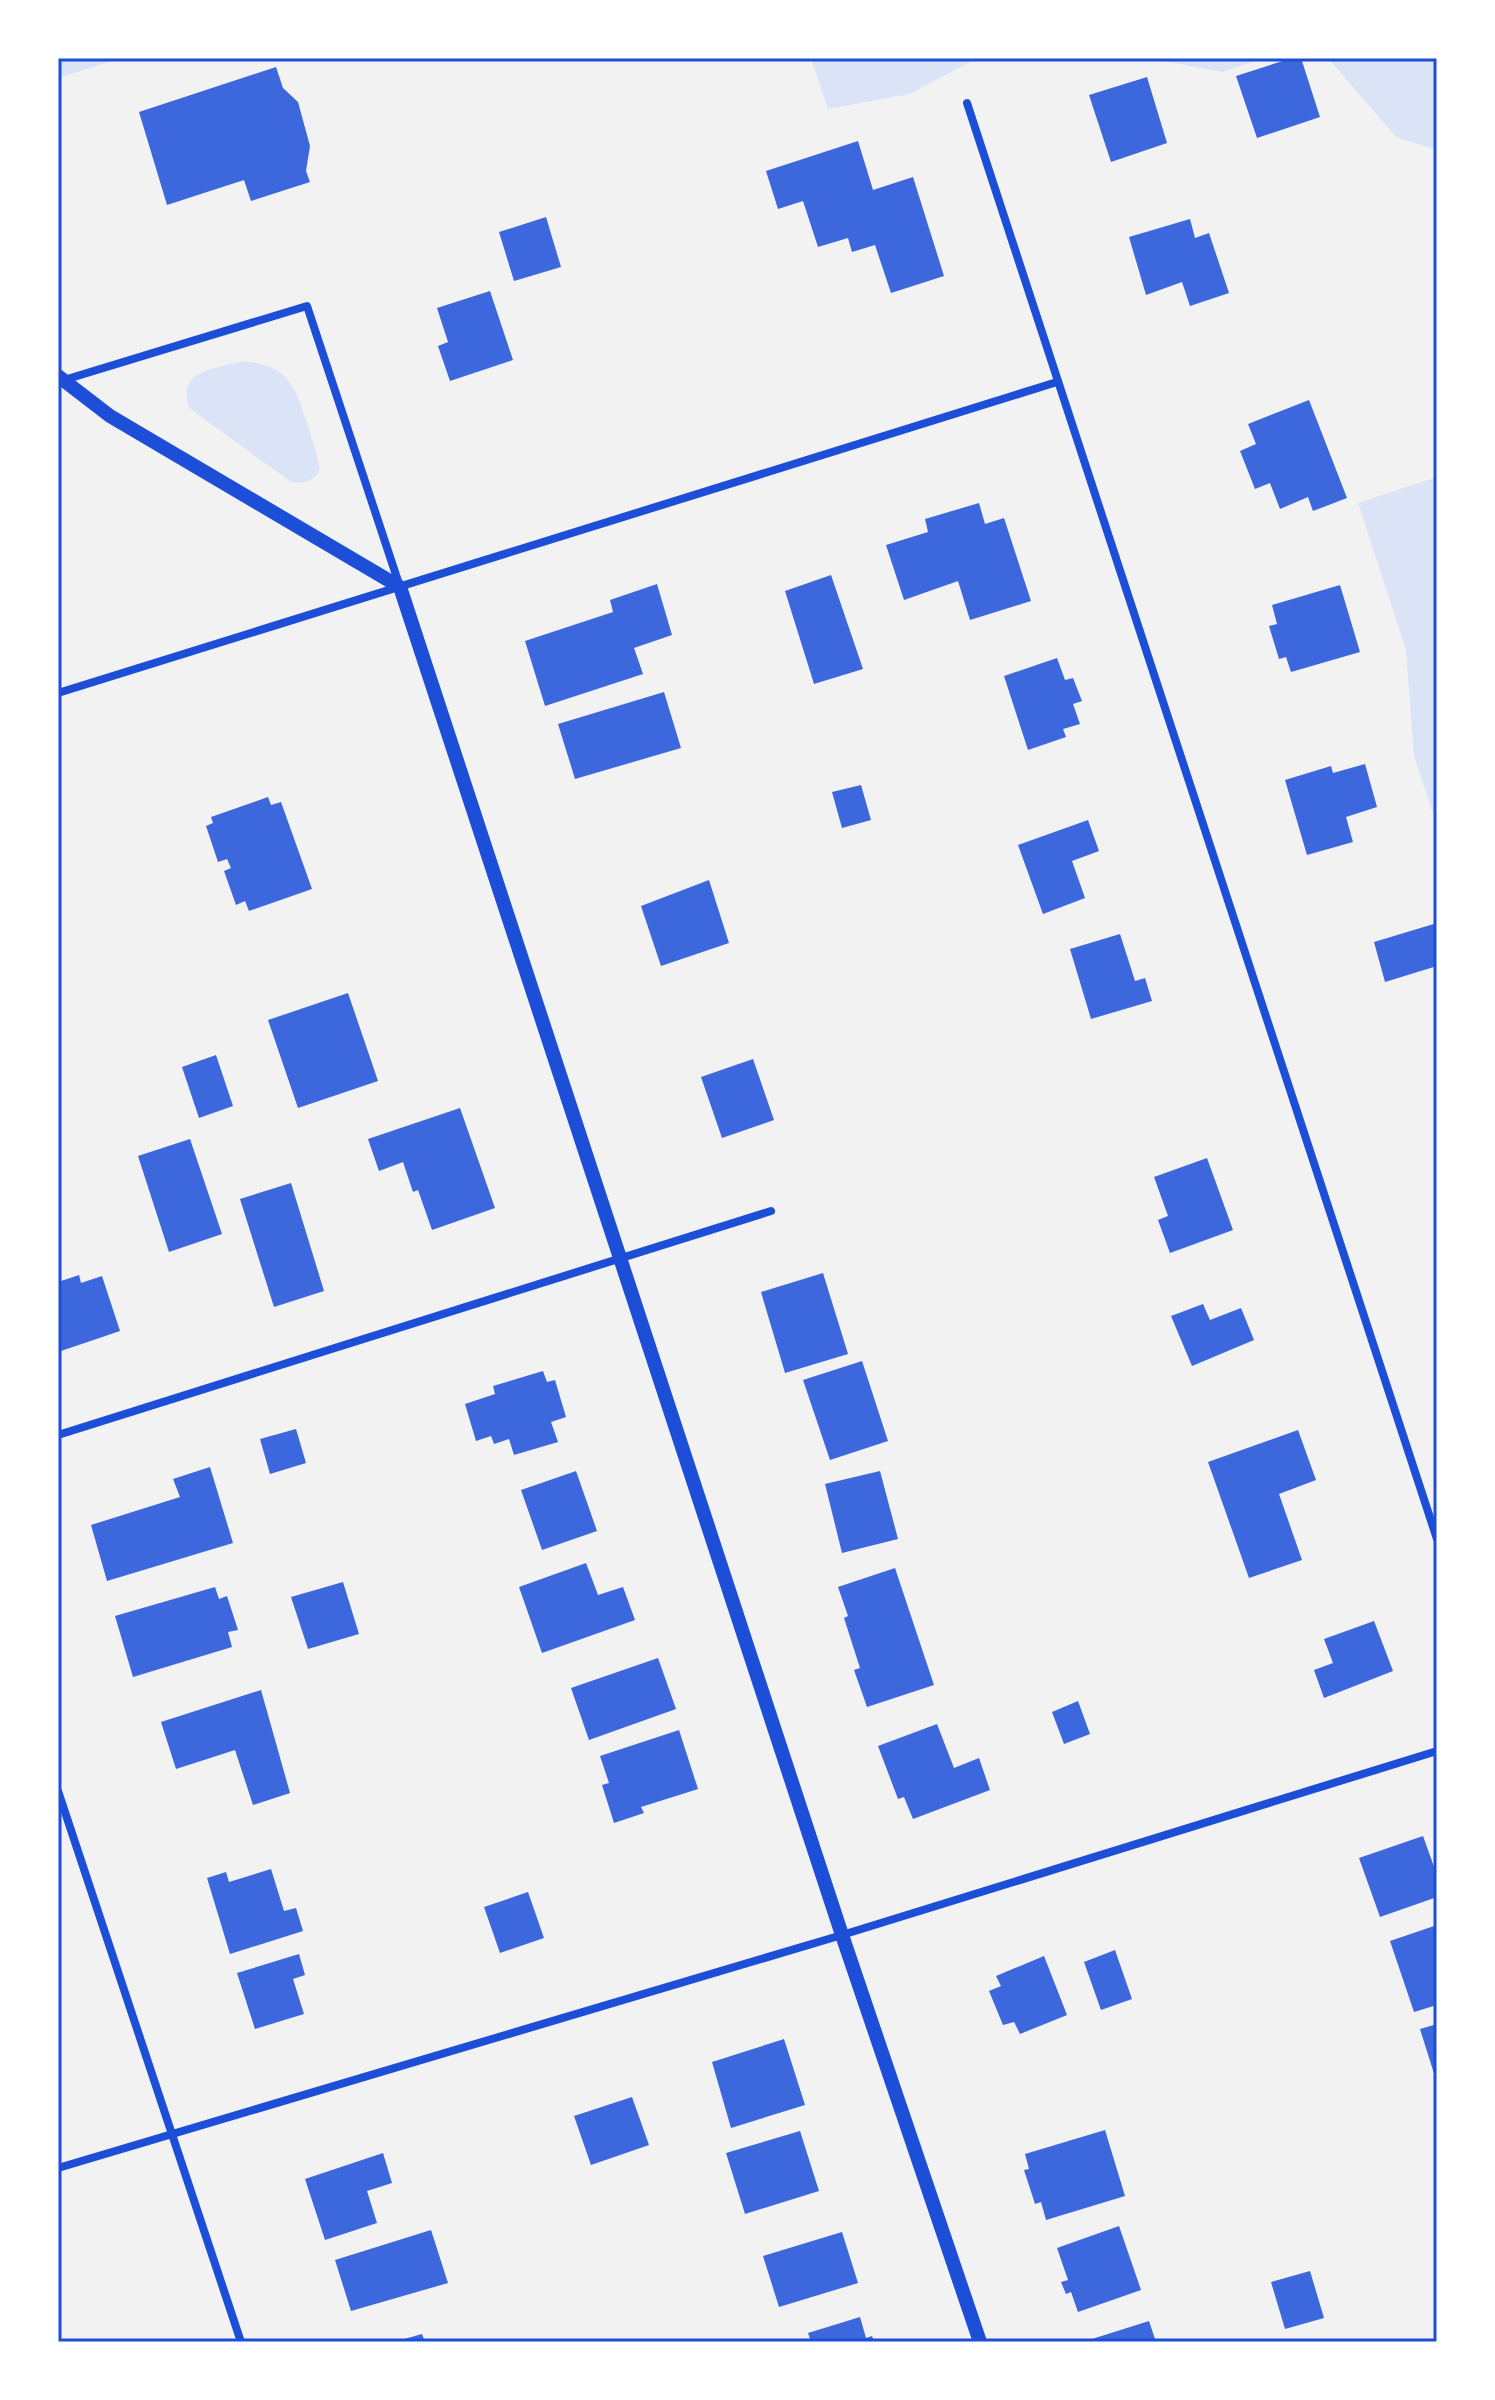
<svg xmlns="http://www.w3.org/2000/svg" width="1495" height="2400" viewBox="0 0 1495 2400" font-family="'Sofia Sans Condensed',sans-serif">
  <rect width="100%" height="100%" fill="#f2f2f2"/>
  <path fill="#dbe4f7" d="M58 58H121L58 78Z
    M811 58H978L909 94 828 109Z
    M1148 58H1264L1222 72Z
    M1328 58H1437V150L1396 137Z
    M242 361C286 366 293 380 306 420 311 437 317 453 320 470 312 482 305 484 291 482L189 408C177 369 213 370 242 361Z
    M1437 477V826L1414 756 1406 650 1358 503Z"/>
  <path fill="#3d67dc" d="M1292 58H1301L1320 117 1257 138 1236 76Z
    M276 67 283 88 298 102 310 146 306 171 310 182 251 201 244 180 167 205 139 112Z
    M1147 77 1167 143 1111 162 1089 95Z
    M858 141 873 190 913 177 944 276 891 293 875 245 852 252 848 238 818 247 803 201 778 209 766 171Z
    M546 217 561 267 514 281 499 232Z
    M1190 219 1195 238 1209 233 1229 293 1190 306 1182 282 1146 295 1129 237Z
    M490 291 513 360 450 381 438 346 448 342 437 308Z
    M1309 400 1347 498 1313 511 1308 497 1280 509 1270 483 1255 489 1240 451 1256 444 1248 424Z
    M979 503 985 524 1004 518 1031 601 970 620 958 581 904 600 886 545 928 532 925 519Z
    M831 575 863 669 814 684 785 591Z
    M657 584 672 635 634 648 643 674 545 706 525 641 613 612 610 600Z
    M1340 585 1360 652 1291 672 1286 657 1279 659 1269 626 1277 624 1272 605Z
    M1057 658 1065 680 1073 678 1082 701 1073 704 1080 724 1063 729 1066 737 1028 750 1004 676Z
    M664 692 681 748 575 779 558 724Z
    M1365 764 1377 807 1346 817 1353 842 1307 855 1285 780 1331 766 1333 773Z
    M861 785 871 820 842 828 832 792Z
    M268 797 271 805 281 802 312 889 249 911 245 901 236 905 224 871 231 868 227 859 218 862 206 826 213 823 211 817Z
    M1088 820 1099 851 1072 861 1085 898 1043 914 1018 845Z
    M709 880 729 943 661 966 641 906Z
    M1437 923V966L1385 982 1374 942Z
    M1120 934 1135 981 1145 978 1152 1001 1091 1019 1070 949Z
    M348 993 378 1081 298 1108 268 1020Z
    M216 1055 233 1106 199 1118 182 1067Z
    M753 1059 774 1120 722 1138 701 1077Z
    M460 1108 495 1208 432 1230 418 1190 413 1192 403 1162 379 1171 368 1139Z
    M190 1139 222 1234 169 1252 138 1156Z
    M1207 1158 1233 1230 1170 1253 1158 1220 1168 1216 1154 1177Z
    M291 1183 324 1291 274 1307 240 1199Z
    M823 1273 848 1354 785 1373 761 1292Z
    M79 1275 81 1283 102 1276 120 1331 58 1352V1282Z
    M1203 1304 1210 1320 1241 1308 1254 1340 1192 1366 1171 1316Z
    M862 1361 888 1441 830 1460 803 1380Z
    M543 1371 547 1382 555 1380 566 1417 551 1422 558 1442 514 1455 509 1439 494 1444 491 1436 476 1441 465 1404 495 1394 493 1386Z
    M296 1429 306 1463 270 1474 260 1439Z
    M1298 1430 1316 1480 1279 1494 1302 1560 1249 1578 1208 1462Z
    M210 1467 233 1543 107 1581 91 1525 180 1497 173 1479Z
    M576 1471 597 1531 542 1550 521 1490Z
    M880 1471 898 1539 842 1553 825 1484Z
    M586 1563 598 1595 623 1587 635 1620 542 1653 519 1587Z
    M895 1568 934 1685 867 1707 854 1670 860 1668 844 1618 848 1616 838 1587Z
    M343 1582 359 1634 308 1649 291 1597Z
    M215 1587 219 1599 227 1596 238 1630 228 1632 232 1647 133 1677 115 1616Z
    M1374 1621 1393 1671 1324 1698 1314 1670 1333 1663 1324 1639Z
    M658 1658 676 1709 589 1740 571 1688Z
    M261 1690 290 1793 253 1805 235 1750 176 1769 161 1722Z
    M1078 1701 1090 1734 1064 1744 1052 1712Z
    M937 1724 954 1768 979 1758 990 1790 913 1819 904 1797 898 1799 878 1746Z
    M679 1730 698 1789 641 1807 644 1813 614 1823 602 1785 609 1783 600 1756Z
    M1423 1836 1437 1875V1897L1380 1917 1359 1858Z
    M271 1869 284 1911 296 1908 303 1931 230 1954 207 1878 226 1872 229 1882Z
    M528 1892 544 1938 500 1953 484 1907Z
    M1437 1925V2005L1414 2012 1390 1941Z
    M1115 1950 1132 1999 1101 2010 1084 1962Z
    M299 1954 305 1975 293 1979 304 2014 255 2029 237 1973Z
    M1044 1956 1067 2015 1020 2034 1014 2022 1003 2025 989 1991 1001 1986 996 1976Z
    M1437 2024V2080H1436L1420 2029Z
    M784 2039 805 2105 731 2128 712 2062Z
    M632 2097 649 2145 591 2165 574 2116Z
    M1105 2130 1125 2196 1046 2220 1041 2202 1035 2204 1024 2170 1029 2169 1025 2154Z
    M800 2131 819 2191 745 2214 726 2153Z
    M383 2153 392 2183 367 2191 377 2223 325 2240 305 2179Z
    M1119 2226 1141 2290 1078 2312 1071 2292 1066 2294 1061 2282 1068 2280 1057 2248Z
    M431 2230 448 2283 351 2311 335 2260Z
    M842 2232 858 2283 779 2307 763 2256Z
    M1310 2271 1324 2318 1285 2329 1271 2282Z
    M860 2317 866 2338 872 2336 874 2342H811L808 2333Z
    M1149 2321 1156 2342H1093L1092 2339Z
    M422 2334 425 2342H398L397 2341Z"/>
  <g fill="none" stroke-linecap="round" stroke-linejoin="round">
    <path stroke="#1d4ed8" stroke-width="8" d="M967 103 1437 1539
      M64 380 307 306 400 587
      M58 693 1057 382
      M58 1435 771 1211
      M58 1791 241 2342
      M58 2168 842 1935 1437 1751"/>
    <path stroke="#1d4ed8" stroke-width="14" d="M58 376 110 416 400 587 842 1935 980 2342"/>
  </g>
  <rect width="1495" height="2400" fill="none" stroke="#ffffff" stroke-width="120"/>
  <rect x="60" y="60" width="1375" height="2280" fill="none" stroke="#1d4ed8" stroke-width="3"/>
</svg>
